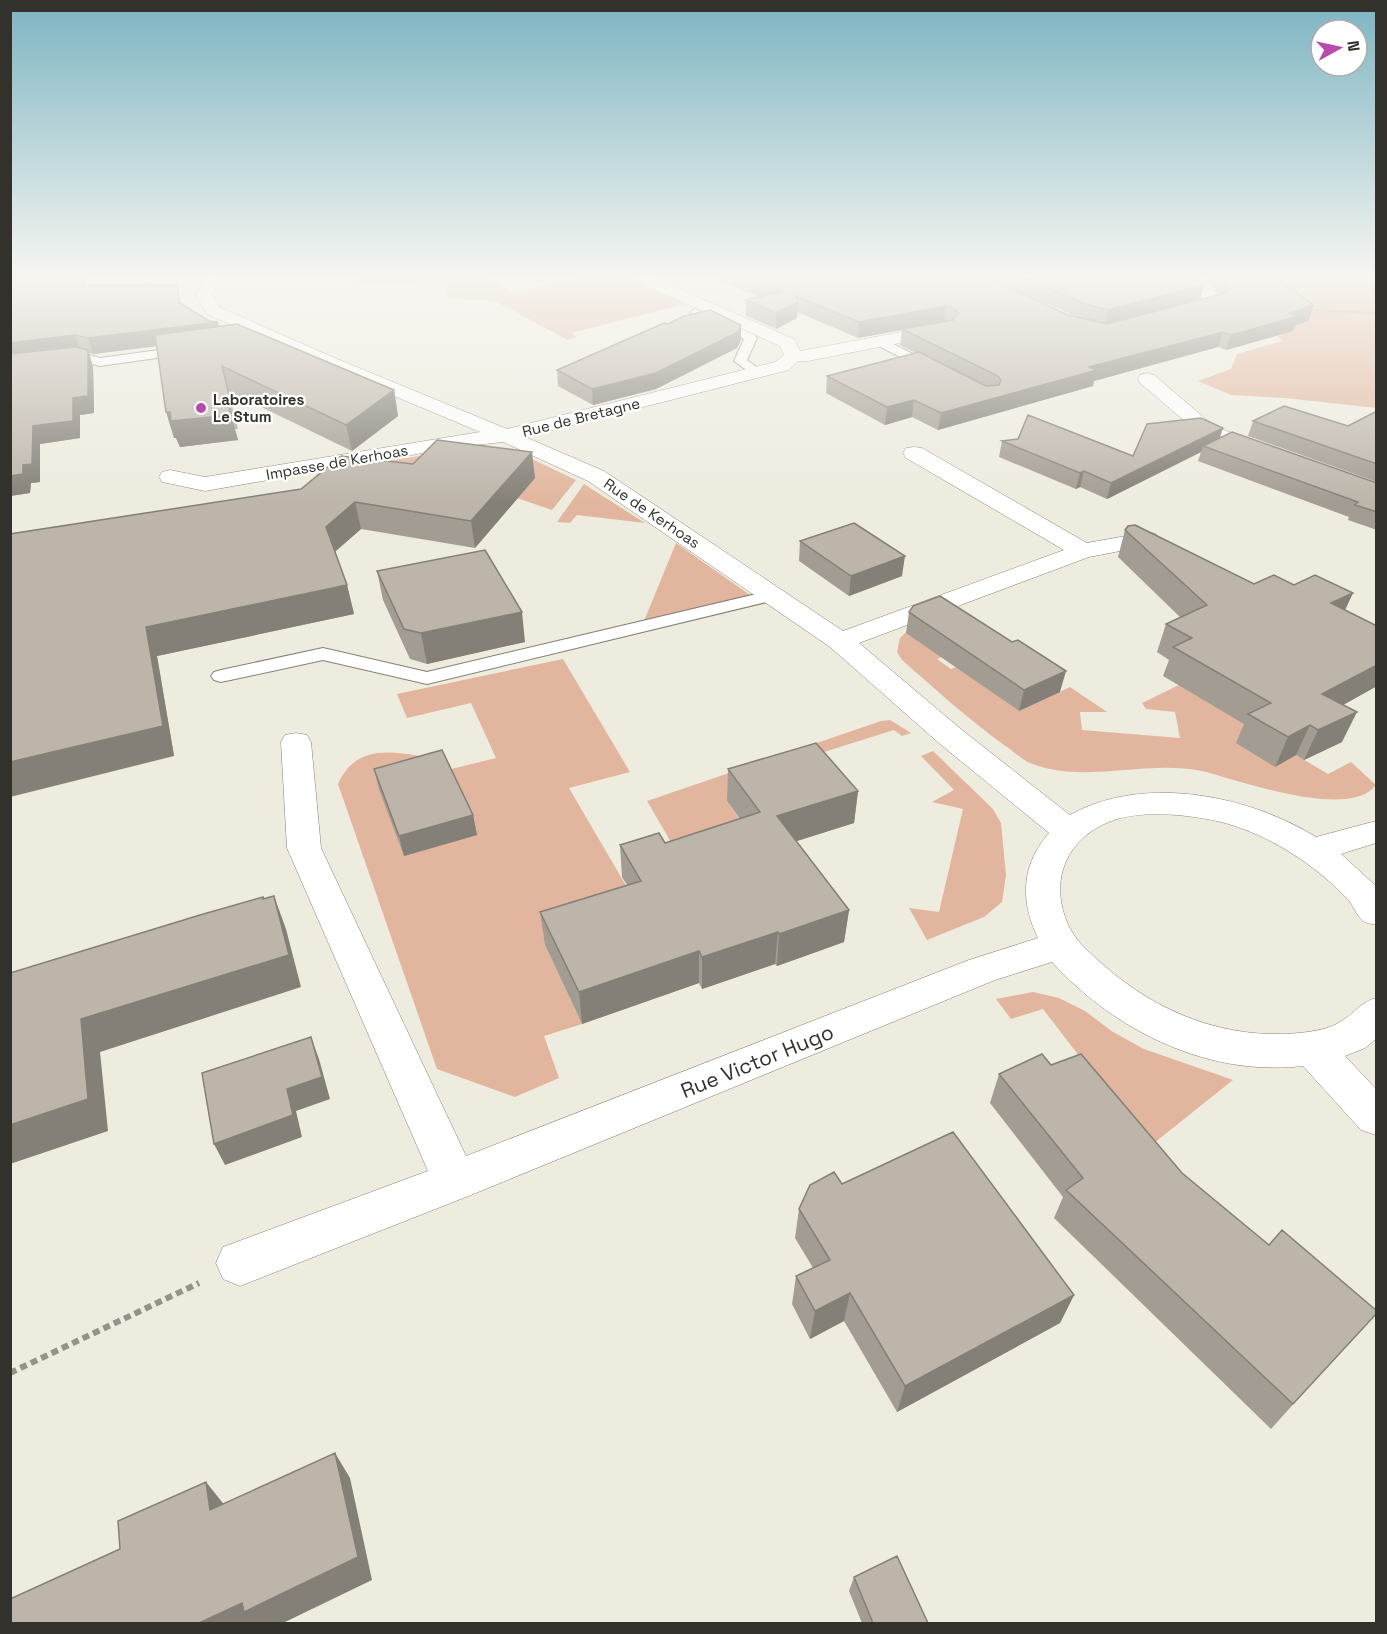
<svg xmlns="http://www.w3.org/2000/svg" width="1387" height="1634" viewBox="0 0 1387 1634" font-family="'Space Grotesk',sans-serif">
  <rect width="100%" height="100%" fill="#eeecdf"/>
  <path fill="#e2b69e" d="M359 275H484L513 292 589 275H622L685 304 571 333 577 337 568 340 495 301 447 298V282L358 285Z
    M1244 275H1376V408L1285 398 1231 395 1198 381 1231 369 1237 354 1283 341 1260 321Z
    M459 450 530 458 576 480 552 510 415 463 410 466 380 462Z
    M584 484 645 523 577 515 570 523 557 522Z
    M676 543 750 595 644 621Z
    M954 612 970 645 937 659 951 669 956 667 1019 711 1070 687 1107 712H1080L1082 730 1180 738 1175 712 1146 709 1142 703 1179 685 1259 732 1274 767 1296 755 1328 774 1351 762 1376 785C1349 821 1239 780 1202 771 1145 759 1085 785 1030 763 1021 759 1012 750 1004 745 968 719 935 689 902 660L897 652 900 638 905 633Z
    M563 659 630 772 569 788 642 913 545 945 582 1024 544 1036 559 1078 515 1097 437 1069 338 784C354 748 385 750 419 756L427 775 496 758 471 703 407 718 397 694Z
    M890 720 911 733 902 736 894 730 808 757 727 801 747 830 686 868 647 801 881 721Z
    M933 751 993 809 1001 823 1006 875 1002 902 984 917 927 940 909 908 939 912 963 809 932 802 954 790 921 756Z
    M1033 992 1059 998 1085 1011 1113 1032 1144 1049 1233 1080 1149 1147 1043 1009 1011 1019 996 999Z"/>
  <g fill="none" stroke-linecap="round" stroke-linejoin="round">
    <g stroke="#848276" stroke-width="2">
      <path id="lane" d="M696 309 755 335 757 338 747 360 763 372 761 375H753L734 361 744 339 692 314 690 312Z
        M881 338 937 366 939 369 933 373 929 372 877 345 875 342Z
        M188 346 194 350 192 353 100 366 81 361 10 369V361L81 353 100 358Z
        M773 590 779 591 782 595 779 599 427 684 323 660 221 682 214 680 211 676 214 672 221 670 323 648 427 672Z"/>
    </g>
    <g stroke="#848276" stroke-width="1">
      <path id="street" d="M207 275H222L212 295 219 307 330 356 507 429 775 362 784 355 780 346 630 278 628 275H647L794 339 800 351 944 324 950 325 953 329 950 333 808 361H798L789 370 525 437 604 471 843 631 1064 550 906 458 903 453 906 448 914 447 922 448 1087 543 1148 532 1156 534 1160 539 1156 544 1089 557 859 643 962 730 1070 815C1143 774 1248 795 1316 837L1376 821V843L1341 854 1376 886V925C1372 924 1366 923 1363 921 1358 917 1354 908 1350 902 1345 896 1338 889 1331 883 1301 856 1261 832 1221 822 1191 815 1148 810 1117 819 1070 834 1048 876 1067 922 1074 940 1088 951 1101 963 1157 1013 1225 1040 1300 1033 1315 1031 1331 1029 1343 1020 1356 1012 1361 1002 1376 998V1039L1365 1048 1345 1056 1376 1089V1135L1361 1130 1303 1066C1208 1077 1115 1031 1052 962L995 980 471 1195 240 1286 223 1279 216 1263 223 1247 428 1171 287 848 281 742 285 735 296 733 307 735 311 742 321 848 466 1156 969 960 1038 938C1020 901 1021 865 1049 833L940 744 830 647 588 481 503 442 457 447 205 491 162 482 159 477 162 472 170 470 205 477 480 432 318 364 207 314 196 295Z
        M1180 275H1196L1220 300 1222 303 1220 306 1178 319 1172 318 1170 314 1172 310 1204 301Z
        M1147 373 1154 375 1215 427 1272 447 1276 451 1272 455 1265 457 1201 435 1140 383 1138 379 1140 375Z"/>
    </g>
    <path stroke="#94938a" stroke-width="2" stroke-dasharray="2 1.5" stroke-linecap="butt" d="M1309 310 1376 313"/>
    <path stroke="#94938a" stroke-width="6" stroke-dasharray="7 4.5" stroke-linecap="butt" d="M10 1373 199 1283"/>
    <use href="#lane" fill="#fff" fill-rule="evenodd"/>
    <use href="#street" fill="#fff" fill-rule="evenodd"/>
  </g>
  <path fill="#a39c92" d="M10 275H85L86 285 182 304 219 326 394 390 398 416 352 451 228 391 238 429H235L238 440 180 447 176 438H174L157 346 93 354 89 353 93 367 94 413 80 415V438L40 444V482L31 483 30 493 10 496Z
    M705 275H982L1068 315 1075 316 982 275H1194L1200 300 1218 295 1211 285 1199 275H1270L1314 305 1308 321 1296 325 1293 331 1226 350 1218 347 1094 381 1093 386 938 430 912 417 885 425 826 393 827 376 916 353 900 345 902 330 858 338 797 312V318L776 329 746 316V300L760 297Z
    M668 324 741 325V340L737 348 656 389 593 405 558 386 557 370Z
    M1377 411V482L1248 436 1253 421 1348 426Z
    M1220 437 1377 483V530L1348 520 1349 517 1198 461 1201 452 1107 499 1080 487 1076 489 999 457 1002 441 1133 456Z
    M535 478 475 548 361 529 335 552 347 585 354 614 157 656 174 756 10 534Z
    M1125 530 1254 584 1345 610 1377 626V686L1343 705 1342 742 1304 760 1296 755 1275 767 1236 743 1244 724 1163 676 1169 660 1157 652 1166 624 1180 617 1118 557Z
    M800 541 902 576 849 596 799 561Z
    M377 571 525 642 427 664 410 659 383 600Z
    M909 612 1060 692 1019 711 906 633Z
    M374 769 473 815 477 835 404 856 379 789Z
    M728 769 858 791 854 823 796 841 849 910 844 942 777 966 775 964 702 989 699 983 582 1024 545 945 540 912 627 885 622 877 620 845 665 843 740 819 727 801Z
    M1051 1065 1269 1245 1377 1311 1271 1429 1054 1218 1063 1197 990 1103 999 1074Z
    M842 1184 1074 1295 1060 1323 897 1412 844 1321 810 1339 792 1304 796 1276 813 1268 795 1238 799 1209Z
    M854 1577 928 1623H862L849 1591Z"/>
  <path fill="#847f77" d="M81 275H85L87 300 82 285Z
    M1204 285 1200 300 1104 326 1108 310Z
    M798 302 797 318 776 329V313Z
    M1314 305 1308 321 1296 325 1293 331 1226 350 1231 335 1289 313Z
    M946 306 944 322 858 338 859 322Z
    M218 322 222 338 93 354 88 338Z
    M741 325V340L737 348 656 389 593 405 592 389Z
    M1223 332 1218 347 1094 381 1093 386 938 430 941 413 1089 367Z
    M75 335 81 351 10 359V343Z
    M88 350 93 367 94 413 80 415V438L40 444V482L31 483 30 493 10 496V476L23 465 33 426 73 398Z
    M394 390 398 416 352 451 346 425Z
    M914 400 912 417 885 425 887 407Z
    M166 412H170L231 415 238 440 180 447 176 438H174Z
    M1223 428 1218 444 1203 446 1201 452 1107 499 1111 483Z
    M532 452 535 478 475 548 471 521Z
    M1084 471 1080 487 1076 489 1080 473Z
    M355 502 361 529 332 554 326 527Z
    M905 556 902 576 849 596 851 576Z
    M347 585 354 614 157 656 174 756 10 797V762L146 627Z
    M1353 593 1340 621 1331 603Z
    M522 612 525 642 427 664 421 633Z
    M1377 665V686L1309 724 1322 694Z
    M1066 671 1060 692 1019 711 1024 690Z
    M1357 712 1342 742 1304 760 1318 730Z
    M1310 725 1296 755 1275 767 1288 737Z
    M858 791 854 823 775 848 777 816Z
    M473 815 477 835 404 856 399 836Z
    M274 896 286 929 301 987 100 1052 108 1131 10 1164V1125L81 1019Z
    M849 910 844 942 777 966 779 934Z
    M778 932 775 964 702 989V957Z
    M699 951V983L582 1024 579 992Z
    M311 1037 319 1059 330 1099 296 1111 302 1137 225 1165 214 1144 287 1089Z
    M850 1293 844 1321 810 1339 815 1311Z
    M1074 1295 1060 1323 897 1412 905 1386Z
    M335 1453 350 1478 372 1580 283 1623H199Z
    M206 1482 226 1507 210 1510Z"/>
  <path fill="#bdb5aa" stroke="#847f77" stroke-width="1.5" d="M10 275H81L82 285H149V283L152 285H177L180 303 209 321 218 322 88 338 75 335 10 343Z
    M741 275H982L1068 315 1107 324 1225 293 1229 288 1218 275H1270L1314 305 1289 313 1299 316 1231 335 1223 332 1089 367 1097 370 941 413 914 400 887 407 827 376 919 352 986 386 999 385 1001 380 998 376 902 329 953 320 958 313 954 308 946 306 859 322 795 296 798 302 776 313 746 300 783 291Z
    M1018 275H1194L1204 285 1108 310 1082 303Z
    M710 310 741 325 738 332 656 373 592 389 557 370 664 323 668 324 684 316Z
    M237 324 394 390 346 425 222 366 231 403H228L231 415 171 421 170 412H166L155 335Z
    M75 347 88 350V396L73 398V421L33 426 32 464 23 465V474L10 476V354Z
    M1284 406 1348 426 1377 411V464L1253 421Z
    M1028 415 1133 456 1147 424 1201 418 1223 428 1111 483 1084 471 1080 473 1002 441 1018 439Z
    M1232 432 1377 483V512L1355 505 1358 502 1203 446Z
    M437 440 532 452 471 521 355 502 326 527 347 585 146 627 163 726 10 762V534L301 489 341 456 413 464Z
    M854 523 905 556 851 576 800 541Z
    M1135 525 1254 584 1274 575 1294 585 1315 575 1353 593 1331 603 1377 626V665L1322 694 1357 712 1318 730 1310 725 1288 737 1248 714 1271 703 1173 647 1192 638 1166 624 1207 605 1125 530 1128 526Z
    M485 550 522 612 421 633 404 629 377 571Z
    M940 596 1012 642 1018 640 1066 671 1024 690 909 612 913 606Z
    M816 743 858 791 777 816 849 910 779 934 778 932 702 957 699 951 579 992 540 912 641 881 620 845 659 833 665 843 760 812 728 769Z
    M442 750 473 815 399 836 374 769Z
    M274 896 289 955 81 1019 88 1099 10 1125V973L200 915 263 897V899Z
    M311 1037 322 1077 287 1089 293 1115 214 1144 202 1073Z
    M1042 1054 1051 1065 1081 1054 1182 1173 1269 1245 1282 1230 1377 1311V1313L1293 1404 1066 1190 1083 1178 999 1074Z
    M953 1132 1074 1295 905 1386 850 1293 815 1311 796 1276 830 1260 799 1209 810 1185 834 1172 842 1184Z
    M335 1453 358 1557 244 1612 242 1603 199 1623H10V1599L120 1549 118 1521 206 1482 210 1510Z
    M897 1556 928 1623H873L854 1577Z"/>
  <linearGradient id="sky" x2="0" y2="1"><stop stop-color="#7cb4c2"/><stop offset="0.55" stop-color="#f7f6f1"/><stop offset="1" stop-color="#f7f6f1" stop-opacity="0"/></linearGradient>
  <rect width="1387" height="503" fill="url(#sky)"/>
  <circle fill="#b84bab" stroke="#fff" stroke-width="2" cx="201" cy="408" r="6"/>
  <g text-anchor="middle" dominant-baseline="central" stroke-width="4.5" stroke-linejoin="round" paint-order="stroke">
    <g font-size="15" font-weight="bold" fill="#32312c" stroke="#fff" text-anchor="start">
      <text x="213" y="399">Laboratoires<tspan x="213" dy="17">Le Stum</tspan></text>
    </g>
    <g font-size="15" fill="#32312c" stroke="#fff">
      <text transform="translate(581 417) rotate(-14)">Rue de Bretagne</text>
      <text transform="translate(337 462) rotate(-10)">Impasse de Kerhoas</text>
      <text transform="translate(652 513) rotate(34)">Rue de Kerhoas</text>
    </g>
    <g font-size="21" fill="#32312c" stroke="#fff">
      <text transform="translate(757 1061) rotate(-22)">Rue Victor Hugo</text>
    </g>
  </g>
  <rect width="1387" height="1634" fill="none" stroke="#32312c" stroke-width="24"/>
  <g transform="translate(1339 48) rotate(82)"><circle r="28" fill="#ffffff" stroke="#adadab" stroke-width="1.5"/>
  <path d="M0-4.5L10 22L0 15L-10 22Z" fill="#b84bab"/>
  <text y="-9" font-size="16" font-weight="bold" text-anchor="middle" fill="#32312c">N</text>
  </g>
</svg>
